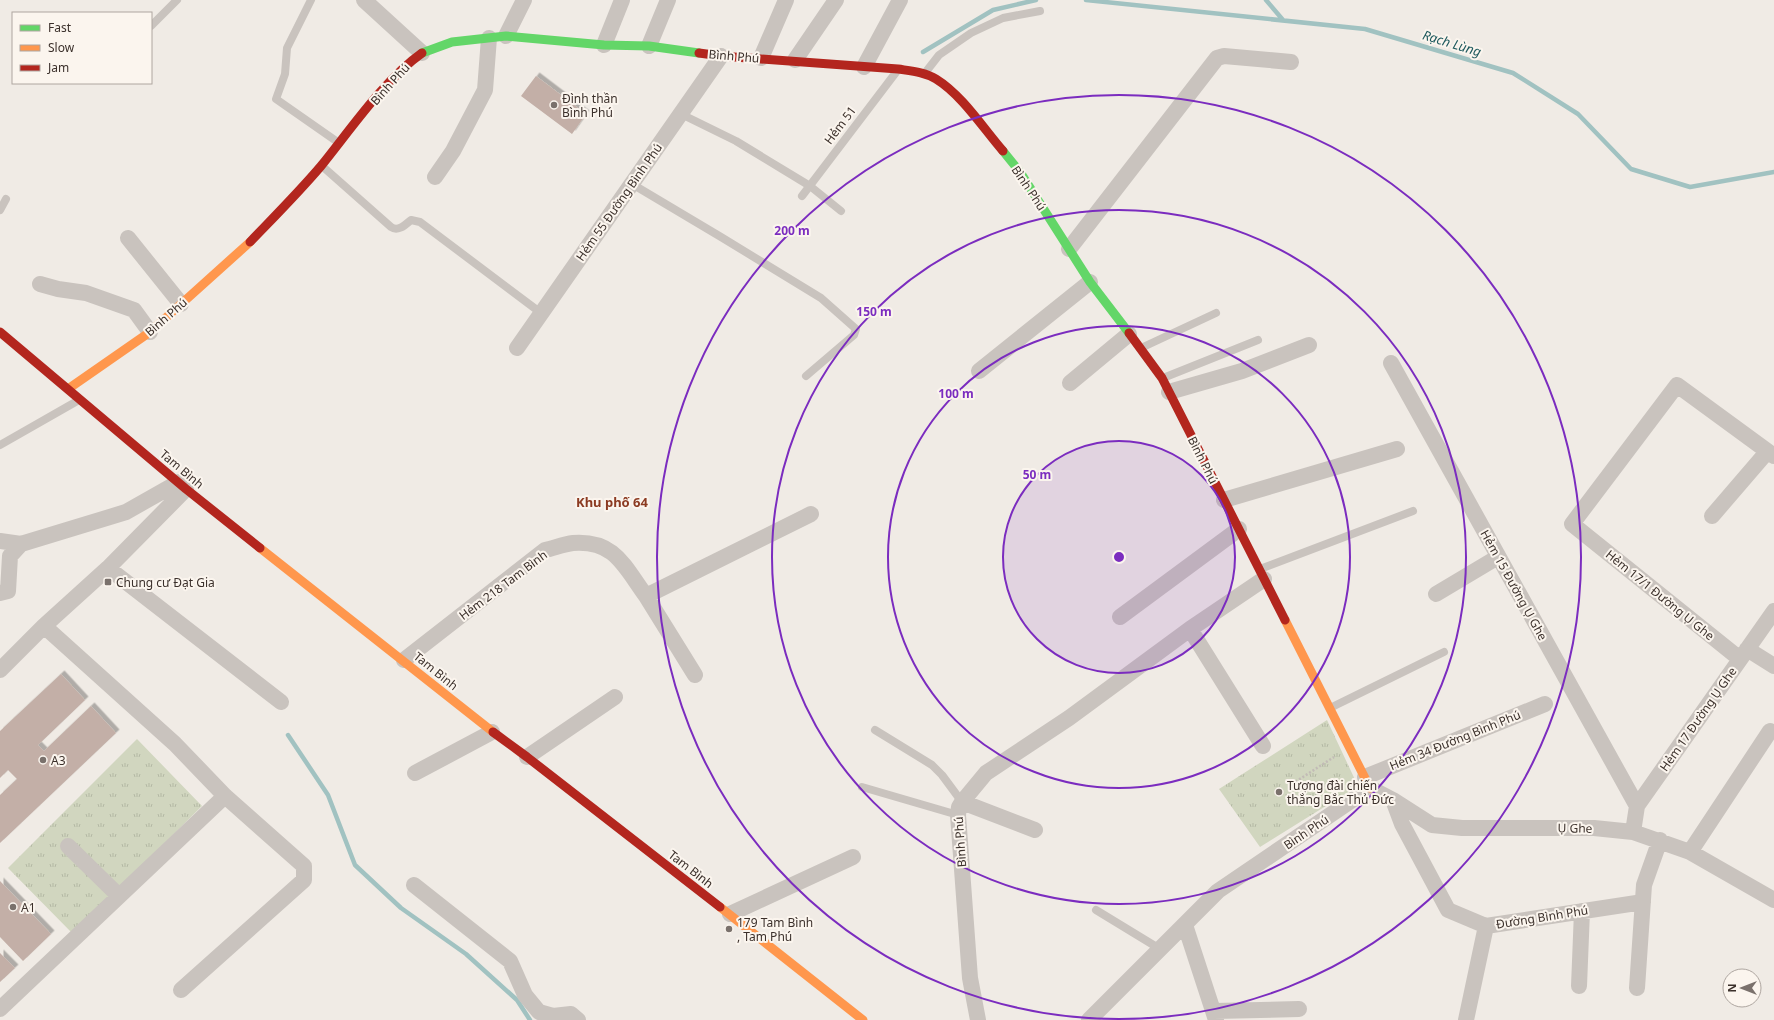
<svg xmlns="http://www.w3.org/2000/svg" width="1774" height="1020" viewBox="0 0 1774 1020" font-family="'Noto Sans',sans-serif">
  <defs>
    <pattern id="park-tufts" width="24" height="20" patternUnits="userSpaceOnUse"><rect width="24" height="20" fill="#d1d6bf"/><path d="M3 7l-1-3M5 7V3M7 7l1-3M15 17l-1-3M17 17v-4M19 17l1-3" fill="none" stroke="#b4b8a4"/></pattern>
    <filter id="shadow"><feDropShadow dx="3.5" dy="-3.5" stdDeviation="0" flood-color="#0004"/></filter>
  </defs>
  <rect width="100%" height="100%" fill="#f0ebe5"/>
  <path fill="url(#park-tufts)" d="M1327 720 1358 786 1260 847 1219 789Z
    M137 739 202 806 73 934 8 868Z"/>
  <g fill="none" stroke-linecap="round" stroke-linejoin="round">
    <path stroke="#a1c2c1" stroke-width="4.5" d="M1086 0 1365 29 1513 73 1578 114 1631 169 1690 187 1774 172
      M1266 0 1283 20
      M923 52 993 10 1036 0
      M288 735 328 795 355 865 401 908 466 954 517 1000 530 1020"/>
  </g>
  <path fill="#c3afa7" filter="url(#shadow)" d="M536 76 586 114 572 134 521 96Z
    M61 674 85 700 38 745 44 751 91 706 116 733 0 843V795L17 779 8 770 0 778V731Z
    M0 881 51 934 23 961 0 937Z
    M0 953 15 968 0 982Z"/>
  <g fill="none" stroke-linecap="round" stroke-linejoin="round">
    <path stroke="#c2bbb6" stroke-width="2.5" stroke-dasharray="2 2" stroke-linecap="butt" d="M1289 786 1334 757"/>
    <path stroke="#c9c3be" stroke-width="8" d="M311 0 287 48 285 74 276 99 339 143
      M151 26 177 0
      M925 73 939 55 971 33 1003 18 1040 11
      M681 114 736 141 810 186 841 211
      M322 166 391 227C398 232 405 225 411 220L420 222 541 313
      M632 184 721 237 821 298 856 329 854 335 806 376
      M802 196 897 71
      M0 210 6 199
      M1141 348 1216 313
      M1163 378 1258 340
      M0 445 79 400
      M1260 569 1413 511
      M1330 708 1444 652
      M875 730 932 765 942 775 962 802
      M862 787 958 815
      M1096 910 1160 949"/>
    <path stroke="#c9c3be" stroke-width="16" d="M364 0 422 53
      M506 36 524 0
      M604 45 622 0
      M649 46 668 0
      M761 58 786 0
      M795 60 836 0
      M864 67 900 0
      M435 177 453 151 485 90 489 38
      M128 238 181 304
      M1069 249 1217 58 1224 56 1291 62
      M40 284 58 289 86 293 134 310 150 332
      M517 348 721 56
      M1391 363 1637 806
      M979 371 1090 282
      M1070 383 1129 334
      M1169 392 1242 371 1309 345
      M1224 500 1397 449
      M1712 516 1767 452
      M0 541 21 544
      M108 568 281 702
      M0 593 8 591 10 556 21 544 126 512 179 482
      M1436 594 1498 557
      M646 596 695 675
      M1120 617 1239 529
      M44 626 175 744 225 796 304 866V880L181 990
      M1190 629 1263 746
      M1747 649 1774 666
      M1740 659 1572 524 1677 385 1774 456
      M404 660 545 550C554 548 564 544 573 543 615 540 624 566 646 596L811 514
      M0 670 44 626 108 568 186 489
      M527 757 615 697
      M415 773 492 732
      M1365 777 1545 704
      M1393 800 1402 824 1448 910 1486 926 1643 902
      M962 802 1035 830
      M1633 832 1637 806 1774 611
      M68 846 119 896
      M1690 852 1770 731
      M414 885 510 961 525 995 539 1012 553 1016 571 1014 578 1020
      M730 914 853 857
      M1185 925 1216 1020
      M1579 986 1582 911
      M1637 988 1644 885 1660 840
      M0 1009 225 796
      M1214 1011 1299 1009
      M978 1020 970 978 958 815 959 807 962 802 986 773 1069 718 1190 629 1264 579
      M1089 1020 1218 891 1370 788 1393 800 1432 825 1462 828H1594L1633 832 1690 852 1774 900
      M1466 1020 1486 926"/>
    <path stroke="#63d668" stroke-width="9" d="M422 53 452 42 506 36 604 45 649 46 699 53
      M1003 151 1020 172 1090 282 1129 333"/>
    <path stroke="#ff974d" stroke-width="9" d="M68 389 150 332 250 242
      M260 548 493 732
      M1285 620 1370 788
      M720 907 863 1020"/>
    <path stroke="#b3261e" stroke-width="9" d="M699 53 721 56 898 69C911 71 925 72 936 79 962 95 983 128 1003 151
      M250 242C274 217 299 192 321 166 351 129 384 80 422 53
      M0 332 186 489 260 548
      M1129 333 1162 378 1285 620
      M493 732 527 757 720 907"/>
  </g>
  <circle cx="1119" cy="557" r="116" fill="#7b2cbf" fill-opacity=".12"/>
  <g fill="none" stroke="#7b2cbf" stroke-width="2">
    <circle cx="1119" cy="557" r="116"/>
    <circle cx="1119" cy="557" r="231"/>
    <circle cx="1119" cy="557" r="347"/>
    <circle cx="1119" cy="557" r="462"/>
  </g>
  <g fill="#7a716c" stroke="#fbf5ee" stroke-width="1.5">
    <circle cx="554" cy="105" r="4"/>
    <rect x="104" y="578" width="8" height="8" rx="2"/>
    <circle cx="43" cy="760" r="4"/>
    <circle cx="1279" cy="792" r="4"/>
    <circle cx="13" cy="907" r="4"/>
    <circle cx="729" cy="929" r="4"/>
  </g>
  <g text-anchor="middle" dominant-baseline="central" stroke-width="4" stroke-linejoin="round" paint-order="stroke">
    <g font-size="12" fill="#3b302b" stroke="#fbf5ee">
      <text transform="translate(734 56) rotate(5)">Bình Phú</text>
      <text transform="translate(390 84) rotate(-48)">Bình Phú</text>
      <text transform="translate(840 125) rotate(-53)">Hẻm 51</text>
      <text transform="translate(1029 188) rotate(56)">Bình Phú</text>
      <text transform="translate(619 202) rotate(-55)">Hẻm 55 Đường Bình Phú</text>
      <text transform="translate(166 317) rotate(-41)">Bình Phú</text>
      <text transform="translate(1203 460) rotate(63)">Bình Phú</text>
      <text transform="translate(182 469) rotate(40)">Tam Bình</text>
      <text transform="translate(503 585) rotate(-37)">Hẻm 218 Tam Bình</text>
      <text transform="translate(1514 585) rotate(61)">Hẻm 15 Đường Ụ Ghe</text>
      <text transform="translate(1660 595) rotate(39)">Hẻm 17/1 Đường Ụ Ghe</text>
      <text transform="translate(436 671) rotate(39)">Tam Bình</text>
      <text transform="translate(1698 719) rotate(-55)">Hẻm 17 Đường Ụ Ghe</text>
      <text transform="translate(1455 740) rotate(-22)">Hẻm 34 Đường Bình Phú</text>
      <text transform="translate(1575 828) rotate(1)">Ụ Ghe</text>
      <text transform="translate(1306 832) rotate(-34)">Bình Phú</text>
      <text transform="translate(960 842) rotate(-94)">Bình Phú</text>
      <text transform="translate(691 869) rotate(38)">Tam Bình</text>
      <text transform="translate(1542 917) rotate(-9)">Đường Bình Phú</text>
    </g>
    <g font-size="12" fill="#3b302b" stroke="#fbf5ee" text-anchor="start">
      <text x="562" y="98">Đình thần<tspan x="562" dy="14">Bình Phú</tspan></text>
      <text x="116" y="582">Chung cư Đạt Gia</text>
      <text x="51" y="760">A3</text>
      <text x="1287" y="785">Tượng đài chiến<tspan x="1287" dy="14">thắng Bắc Thủ Đức</tspan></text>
      <text x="21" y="907">A1</text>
      <text x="737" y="922">179 Tam Bình<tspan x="737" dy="14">, Tam Phú</tspan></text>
    </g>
    <g font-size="13" font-style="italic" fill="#1f5a5e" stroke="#fbf5ee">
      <text transform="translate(1452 43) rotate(17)">Rạch Lùng</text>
    </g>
    <g font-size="13" font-weight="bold" fill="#8c3b22" stroke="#fbf5ee">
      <text x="612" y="502">Khu phố 64</text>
    </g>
  </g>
  <circle cx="1119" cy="557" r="6" fill="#7b2cbf" stroke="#fbf5ee" stroke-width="2"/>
  <g font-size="12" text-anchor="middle" font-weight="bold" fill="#7b2cbf" stroke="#fbf5ee" stroke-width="4" stroke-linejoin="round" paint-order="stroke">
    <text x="792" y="235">200 m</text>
    <text x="874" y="316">150 m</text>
    <text x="956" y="398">100 m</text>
    <text x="1037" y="479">50 m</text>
  </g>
  <rect x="12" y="12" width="140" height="72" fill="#fbf5ee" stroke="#aea6a0"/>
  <rect x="20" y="25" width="20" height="6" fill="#63d668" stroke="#aea6a0"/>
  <text x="48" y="32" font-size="12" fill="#3b302b">Fast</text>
  <rect x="20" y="45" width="20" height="6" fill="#ff974d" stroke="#aea6a0"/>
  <text x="48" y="52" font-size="12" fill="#3b302b">Slow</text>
  <rect x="20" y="65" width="20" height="6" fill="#b3261e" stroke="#aea6a0"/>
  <text x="48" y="72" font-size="12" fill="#3b302b">Jam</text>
  <g transform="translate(1742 988) rotate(270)"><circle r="19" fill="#fbf5ee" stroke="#aea6a0"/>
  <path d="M0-3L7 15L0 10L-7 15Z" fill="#7a716c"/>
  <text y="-6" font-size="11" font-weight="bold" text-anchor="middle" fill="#3b302b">N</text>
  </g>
</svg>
